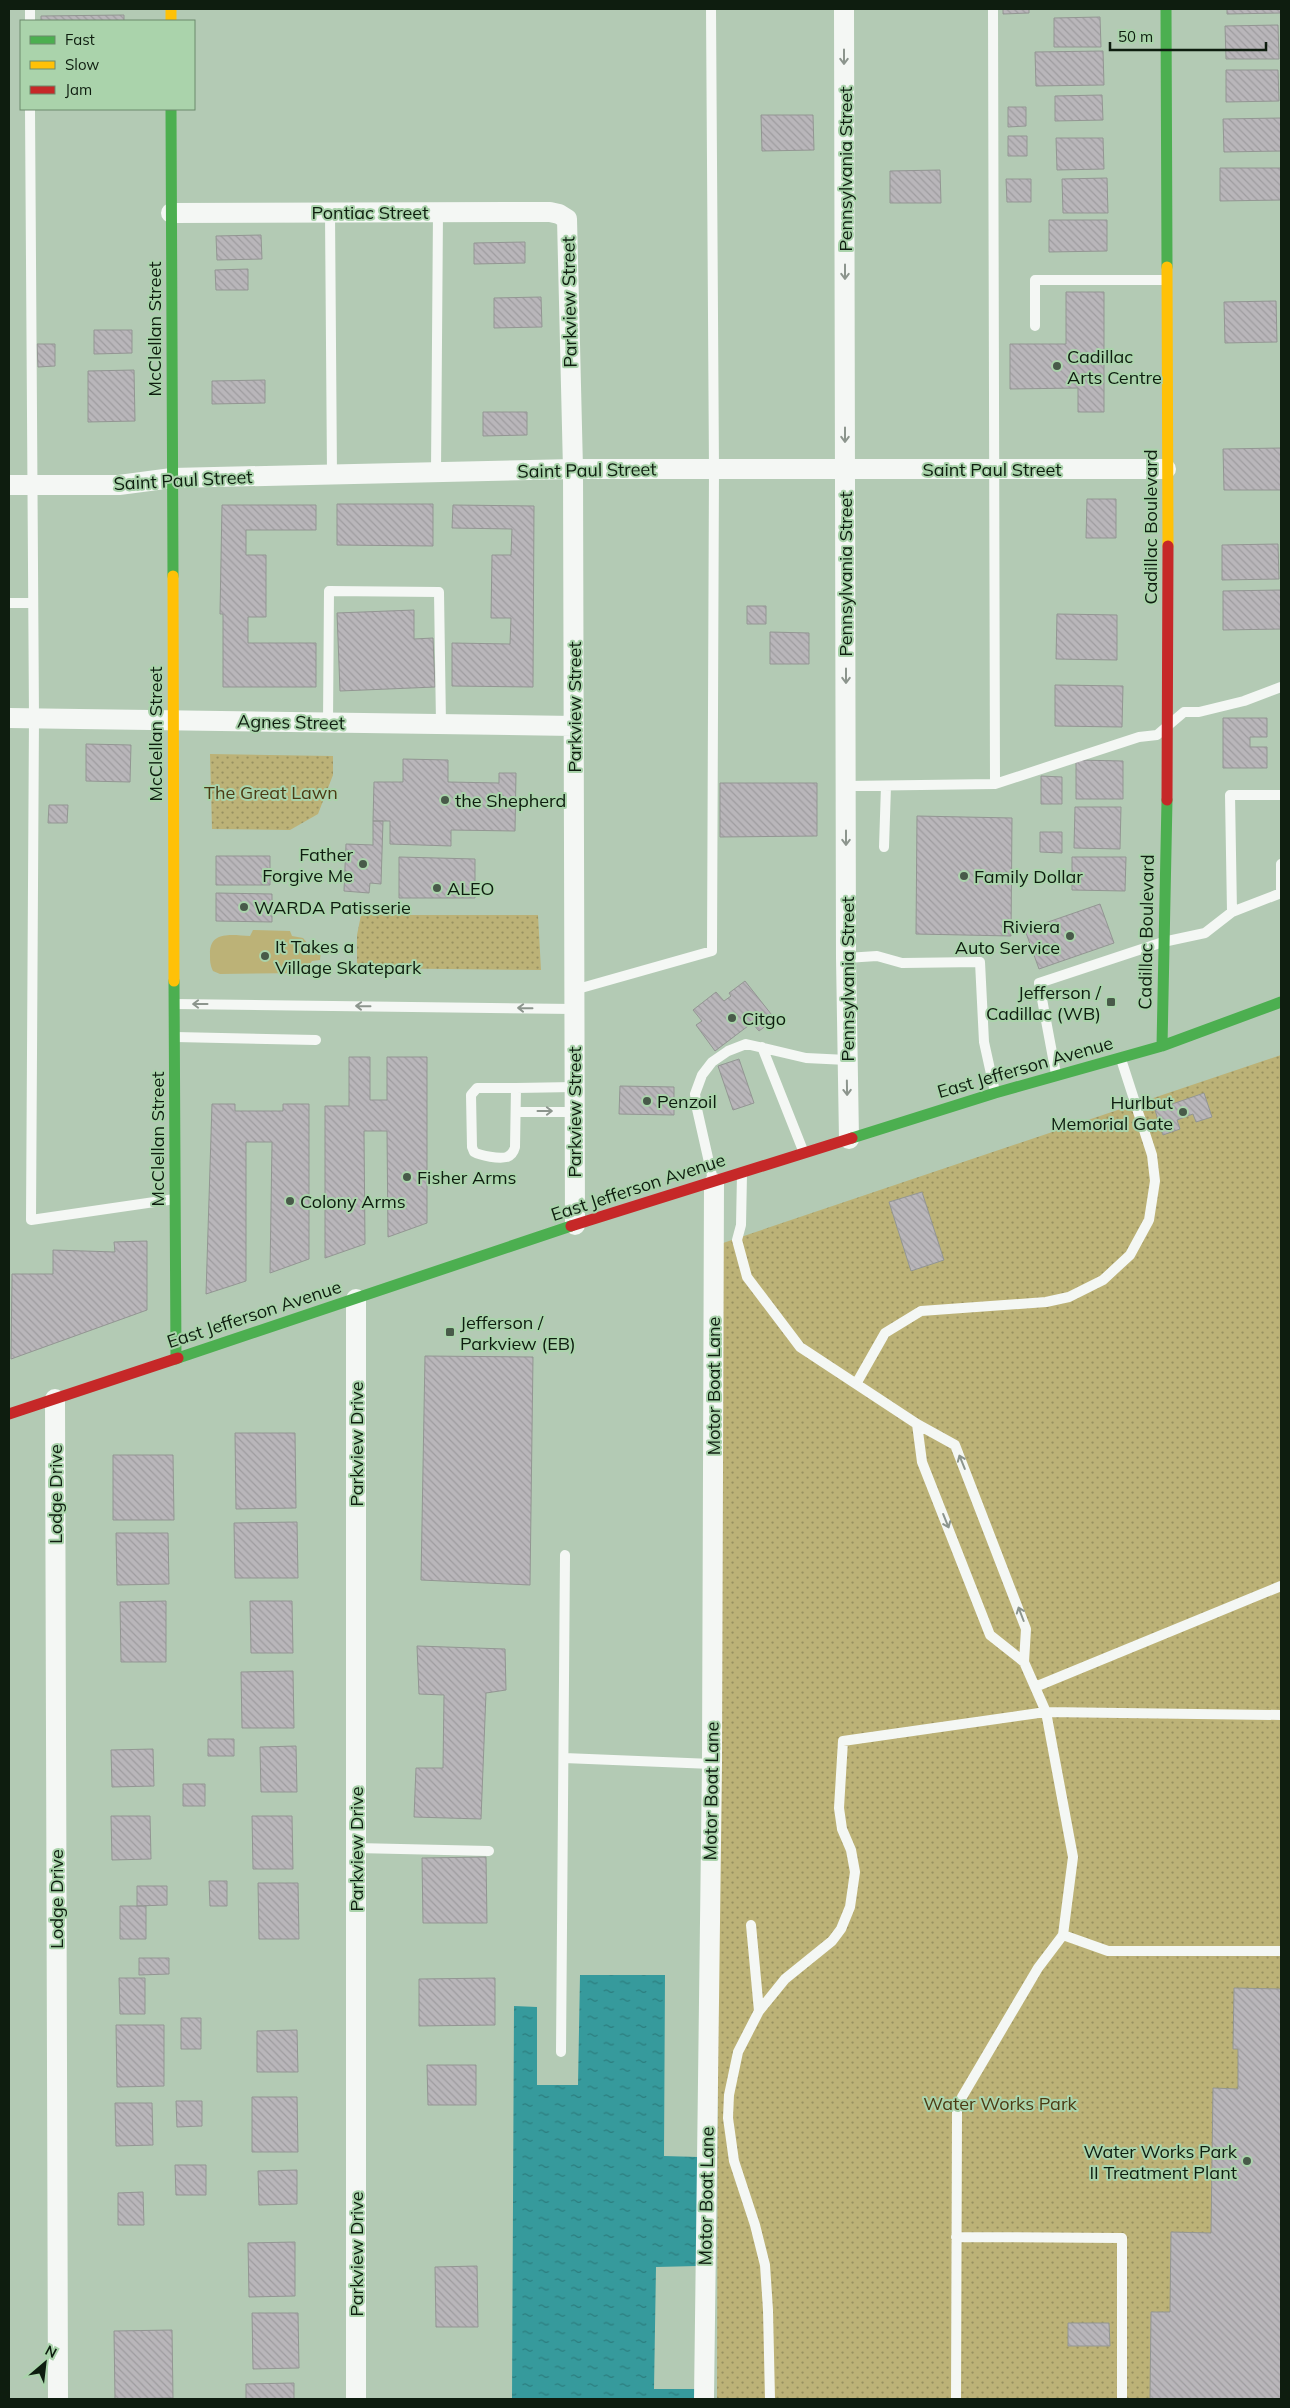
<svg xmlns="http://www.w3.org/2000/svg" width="1290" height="2408" viewBox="0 0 1290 2408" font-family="Mulish,sans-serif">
  <defs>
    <pattern id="park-dots" width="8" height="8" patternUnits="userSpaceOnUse" patternTransform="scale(1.25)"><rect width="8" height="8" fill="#bcb277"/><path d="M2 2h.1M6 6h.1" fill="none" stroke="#979060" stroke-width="1.8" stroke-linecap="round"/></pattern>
    <pattern id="water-ripples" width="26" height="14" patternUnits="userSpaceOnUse" patternTransform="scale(1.25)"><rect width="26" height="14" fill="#369a9c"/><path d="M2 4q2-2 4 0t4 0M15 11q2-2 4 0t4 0" fill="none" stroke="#2c7d7e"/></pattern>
    <pattern id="building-back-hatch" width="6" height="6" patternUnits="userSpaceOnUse" patternTransform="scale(1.25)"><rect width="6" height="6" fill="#b9b6ba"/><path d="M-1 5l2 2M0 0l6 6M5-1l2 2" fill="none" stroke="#9e9c9f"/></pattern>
  </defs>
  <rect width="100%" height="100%" fill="#b3cab4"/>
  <path fill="#bcb277" d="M253 930 290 931 292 936 303 938 313 950 321 951 320 960 312 961 303 973 220 974 213 971C210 965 210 960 210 955 209 930 232 935 250 936Z"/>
  <path fill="url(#park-dots)" d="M210 754 333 756V775L318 814 290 830 212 829Z
    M361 915H538L541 970 357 968V935Z
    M1281 1055V2399H717L720 1244Z"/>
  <path fill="url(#water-ripples)" d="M580 1975H665L664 2156 698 2157V2266L656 2267 654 2389H699V2399H512L514 2006 537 2007V2085H578Z"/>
  <path fill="url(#building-back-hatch)" stroke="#939693" d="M1003 9H1029V13L1003 14Z
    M1227 9H1281V13L1227 14Z
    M124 15V21H41V16Z
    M1100 17 1101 47H1054V18Z
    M1278 25 1279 59H1226L1225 26Z
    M1103 51 1104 85 1036 86 1035 52Z
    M1226 70H1278L1279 101 1226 102Z
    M1102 95 1103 120 1055 121V96Z
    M1008 107H1026V126L1008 127Z
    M761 115H813L814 150 762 151Z
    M1281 118V151L1224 152 1223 119Z
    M1008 136H1027V156H1008Z
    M1056 138H1103L1104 169 1057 170Z
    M1220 168H1281V200L1220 201Z
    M940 170 941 203H890V171Z
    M1107 178 1108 213H1063L1062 179Z
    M1006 179H1031V202H1007Z
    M1049 220H1107V251L1049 252Z
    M261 235 262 259 217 260 216 236Z
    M525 242V263L474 264V243Z
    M248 269V290H216L215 270Z
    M1066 292H1104V412H1078V388L1010 389V344H1066Z
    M541 297 542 327 494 328V298Z
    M1276 301 1277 342 1225 343 1224 302Z
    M94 330H132V353L94 354Z
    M37 344H55V366L38 367Z
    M134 370 135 421 88 422V371Z
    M265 380V403L212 404V381Z
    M483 412H527V435L483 436Z
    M1281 448V490H1224L1223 449Z
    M1087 499H1116V538H1086Z
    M337 504H433V546L337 545Z
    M222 505H316V530H246V555H266V617H248V643H316V687H223V614H220Z
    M453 505 534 506 533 687 452 686V643L510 644 511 618H491L492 555H511L512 529 452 528Z
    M1278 544 1279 579 1222 580V545Z
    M1281 590V629L1223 630V591Z
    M747 606H766V624H747Z
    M414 610V639L433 638 435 687 340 691 337 613Z
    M1057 614 1117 615V660L1056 659Z
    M770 632 809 633V664H770Z
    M1055 685 1123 686 1122 727 1055 726Z
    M1223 718H1267V737H1250V747H1267V768H1223Z
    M86 744 131 745 130 782 86 781Z
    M403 759 448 760V782L499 783V773H516L515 831 451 830V846L390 844V821H373L374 782H403Z
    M1076 760 1123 761V799H1076Z
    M1041 776 1062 777V804H1041Z
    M720 783H817V836L720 837Z
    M49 805H68L67 823H48Z
    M1075 807H1121L1120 849 1074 848Z
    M917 816 1012 818 1011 936 916 934Z
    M373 821H383L381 884 370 883 369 893 344 891 346 844 373 845Z
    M1040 832H1062V853L1040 852Z
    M216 856H270V885H216Z
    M399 857 475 859V898H399Z
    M1072 857H1126L1125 891 1072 890Z
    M216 893 272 894V922L216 921Z
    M1100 904 1114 943 1039 969 1025 930Z
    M745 981 775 1019 759 1031 752 1023 715 1051 696 1025 702 1021 693 1010 716 992 724 1001 731 996 729 993Z
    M349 1057H370V1100H387V1057H427V1223L388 1237 387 1131H364L365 1244 325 1258V1106H349Z
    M739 1059 754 1103 733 1110 718 1066Z
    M620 1086 674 1087V1115L619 1114Z
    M1204 1093 1212 1117 1196 1122 1193 1114 1177 1120 1180 1129 1163 1135 1155 1110Z
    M212 1104H235V1111H283V1104H309V1259L270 1273 272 1142H246V1281L206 1294Z
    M922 1192 944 1260 911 1271 889 1202Z
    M147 1241V1310L11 1359 12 1274H53V1250L115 1252 114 1242Z
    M425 1356 533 1357 530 1585 421 1580Z
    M235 1433H295L296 1508 236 1509Z
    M113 1455H173L174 1520H113Z
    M297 1522 298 1578H235L234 1523Z
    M116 1533H168L169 1584 117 1585Z
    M166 1601V1662H121L120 1602Z
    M250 1601H292L293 1653H251Z
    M417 1646 505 1649 506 1690 486 1693 481 1819 414 1817 416 1768H443L444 1695 419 1694Z
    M293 1671 294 1728H242L241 1672Z
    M208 1739H234V1756H208Z
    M296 1746 297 1792H261L260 1747Z
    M153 1749 154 1786 112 1787 111 1750Z
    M183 1784H205V1806H183Z
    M111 1816H150L151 1859 112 1860Z
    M252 1816H292L293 1869H253Z
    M486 1857 487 1923H423L422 1858Z
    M209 1881H227V1906H210Z
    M258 1883H298L299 1939H259Z
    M137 1886H167V1905L137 1906Z
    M120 1906H146V1939H120Z
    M139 1958H169V1974L139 1975Z
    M119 1978H145V2014H120Z
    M495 1978V2025L419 2026V1979Z
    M1234 1988 1281 1989V2399H1150L1151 2312H1170L1171 2232 1211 2233 1213 2088 1238 2089V2049H1233Z
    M181 2018H201V2049H181Z
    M116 2025H164V2086L117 2087Z
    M297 2030 298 2072H257V2031Z
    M427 2065H476V2105H428Z
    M252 2097H297L298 2152H252Z
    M176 2101H202V2126L177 2127Z
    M115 2103H152L153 2145 116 2146Z
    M175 2165H206V2195H176Z
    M297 2170V2204L259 2205 258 2171Z
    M143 2192 144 2225H118V2193Z
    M295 2242V2296L249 2297 248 2243Z
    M477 2266 478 2327H436L435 2267Z
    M252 2313H298L299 2368 253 2369Z
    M1068 2323H1109L1110 2346H1068Z
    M172 2330 173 2398 115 2399 114 2331Z
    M294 2383V2399H246V2384Z"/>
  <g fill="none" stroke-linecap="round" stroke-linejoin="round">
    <path stroke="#f4f7f4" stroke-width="10" d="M30 9V21
      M993 9 995 784
      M30 109 34 718 31 1220 175 1199
      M330 213 332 475
      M1035 326V280H1165
      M436 472 438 212
      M9 603H33
      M328 722 329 591 439 592 441 724
      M846 786 995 784 1139 737 1157 735 1184 712H1199L1244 701 1281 687
      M1281 795H1230L1232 912 1281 893
      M884 847 886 786
      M1281 893V864
      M846 958 877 956 902 963 980 962 984 1042 995 1092
      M574 990 712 951 714 469 711 9
      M175 1004 574 1009
      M175 1037 316 1040
      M762 1047 804 1153
      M1056 1074 1039 983 1163 942 1205 933 1232 912
      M477 1088H516L515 1147C514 1151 512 1155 507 1157 499 1159 481 1156 474 1152L472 1147 471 1095Z
      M516 1088 574 1087
      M516 1112H574
      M742 1174 741 1225 737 1240 747 1277 800 1347 917 1424 955 1445 1026 1629 1024 1662 1046 1712 1073 1857 1063 1935 1038 1968 962 2097 957 2110 956 2399
      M713 1180 697 1109 695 1094 702 1075 712 1062 728 1051 746 1044 806 1058 847 1060
      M856 1384 885 1333 921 1311 1046 1302 1069 1297 1103 1280 1130 1255 1149 1220 1155 1181 1152 1155 1121 1059
      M917 1424 922 1462 990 1635 1024 1662
      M1035 1687 1281 1586
      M564 1758 712 1764
      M356 1848 489 1851
      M751 1925 759 2011
      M1063 1935 1108 1951H1281
      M561 2052 565 1555
      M956 2237 1122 2238V2399
      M770 2399 768 2310 765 2265 755 2225 734 2161 728 2118 729 2095 738 2052 759 2011 785 1979 832 1941 841 1929 850 1907 855 1872 851 1850 842 1829 839 1808 843 1741 1046 1712 1281 1715"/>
    <path stroke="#f4f7f4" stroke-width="20" d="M844 9 846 958 849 1139
      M171 213 550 212 559 214 567 219 573 469 575 1225
      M9 485H119L172 478 573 469H1166
      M9 718 574 726
      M356 1299V2399
      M55 1399 58 2399
      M704 2399 712 1764 714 1183"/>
    <path stroke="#4caf50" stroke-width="11" d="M1166 9 1167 267
      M171 109 173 576
      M174 981 176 1359
      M1162 1046 1167 800
      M852 1138 995 1093 1162 1046 1281 1002
      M178 1358 571 1226"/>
    <path stroke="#ffc107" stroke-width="11" d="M171 9V21
      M1167 267 1168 546
      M173 576 174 981"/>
    <path stroke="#c62828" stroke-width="11" d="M1167 800 1168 546
      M571 1226 852 1138
      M9 1414 178 1358"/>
  </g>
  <defs><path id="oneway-shaft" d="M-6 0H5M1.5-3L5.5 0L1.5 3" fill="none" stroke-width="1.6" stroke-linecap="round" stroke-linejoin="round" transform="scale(1.25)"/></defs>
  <g stroke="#8c958d">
    <use href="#oneway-shaft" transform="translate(844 57) rotate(90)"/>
    <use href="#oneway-shaft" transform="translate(845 272) rotate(90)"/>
    <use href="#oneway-shaft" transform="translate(845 435) rotate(90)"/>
    <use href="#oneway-shaft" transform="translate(846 676) rotate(90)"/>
    <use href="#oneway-shaft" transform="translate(846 838) rotate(90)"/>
    <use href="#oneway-shaft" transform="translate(200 1004) rotate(-180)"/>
    <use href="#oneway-shaft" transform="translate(363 1006) rotate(-179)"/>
    <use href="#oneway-shaft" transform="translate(525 1008) rotate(-179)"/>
    <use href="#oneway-shaft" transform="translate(847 1088) rotate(89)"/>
    <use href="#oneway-shaft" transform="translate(545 1111)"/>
    <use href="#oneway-shaft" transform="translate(962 1462) rotate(-112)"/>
    <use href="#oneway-shaft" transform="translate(946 1521) rotate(68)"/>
    <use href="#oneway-shaft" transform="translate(1021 1614) rotate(-111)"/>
  </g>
  <g fill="#485a49" stroke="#aad3ab" stroke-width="2">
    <circle cx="1057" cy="366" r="5"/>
    <circle cx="445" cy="800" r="5"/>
    <circle cx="363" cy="864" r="5"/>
    <circle cx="964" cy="876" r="5"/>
    <circle cx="437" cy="888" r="5"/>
    <circle cx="244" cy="907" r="5"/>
    <circle cx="1070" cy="936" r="5"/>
    <circle cx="265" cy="956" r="5"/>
    <rect x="1106" y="997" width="10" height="10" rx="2.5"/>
    <circle cx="732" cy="1018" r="5"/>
    <circle cx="647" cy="1101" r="5"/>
    <circle cx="1183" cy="1112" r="5"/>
    <circle cx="407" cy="1177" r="5"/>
    <circle cx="290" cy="1201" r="5"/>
    <rect x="445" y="1327" width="10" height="10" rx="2.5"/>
    <circle cx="1247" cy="2161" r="5"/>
  </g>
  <g text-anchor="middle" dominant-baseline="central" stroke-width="4" stroke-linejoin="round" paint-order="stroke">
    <g font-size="18" fill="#0e1d0f" stroke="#aad3ab">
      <text transform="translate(845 169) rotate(-90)">Pennsylvania Street</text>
      <text x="370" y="212">Pontiac Street</text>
      <text transform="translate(569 302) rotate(-91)">Parkview Street</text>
      <text transform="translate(154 329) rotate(-90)">McClellan Street</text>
      <text x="992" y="469">Saint Paul Street</text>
      <text transform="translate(587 470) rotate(-1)">Saint Paul Street</text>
      <text transform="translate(183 480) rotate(-3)">Saint Paul Street</text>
      <text transform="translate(1150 527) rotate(-90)">Cadillac Boulevard</text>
      <text transform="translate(845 574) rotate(-90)">Pennsylvania Street</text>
      <text transform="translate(574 707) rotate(-90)">Parkview Street</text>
      <text transform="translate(291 722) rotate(1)">Agnes Street</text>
      <text transform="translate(155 734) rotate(-90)">McClellan Street</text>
      <text transform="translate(1146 932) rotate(-89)">Cadillac Boulevard</text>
      <text transform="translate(847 979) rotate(-90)">Pennsylvania Street</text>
      <text transform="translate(1025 1067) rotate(-16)">East Jefferson Avenue</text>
      <text transform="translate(574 1112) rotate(-90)">Parkview Street</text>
      <text transform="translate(157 1139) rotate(-90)">McClellan Street</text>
      <text transform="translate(638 1187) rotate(-18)">East Jefferson Avenue</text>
      <text transform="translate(254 1314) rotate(-18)">East Jefferson Avenue</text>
      <text transform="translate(713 1386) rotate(-90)">Motor Boat Lane</text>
      <text transform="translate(356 1444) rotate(-90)">Parkview Drive</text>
      <text transform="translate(55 1494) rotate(-90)">Lodge Drive</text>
      <text transform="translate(711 1791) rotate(-89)">Motor Boat Lane</text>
      <text transform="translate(356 1849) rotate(-90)">Parkview Drive</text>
      <text transform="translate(56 1899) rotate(-90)">Lodge Drive</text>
      <text transform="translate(706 2196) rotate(-89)">Motor Boat Lane</text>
      <text transform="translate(356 2254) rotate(-90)">Parkview Drive</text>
    </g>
    <g font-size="18" fill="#0e1d0f" stroke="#aad3ab" text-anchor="start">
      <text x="1067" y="356">Cadillac<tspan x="1067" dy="21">Arts Centre</tspan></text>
      <text x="455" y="800">the Shepherd</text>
      <text x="353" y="854" text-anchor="end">Father<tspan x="353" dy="21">Forgive Me</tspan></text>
      <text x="974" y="876">Family Dollar</text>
      <text x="447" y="888">ALEO</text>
      <text x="254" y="907">WARDA Patisserie</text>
      <text x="1060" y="926" text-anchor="end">Riviera<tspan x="1060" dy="21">Auto Service</tspan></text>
      <text x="275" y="946">It Takes a<tspan x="275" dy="21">Village Skatepark</tspan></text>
      <text x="1101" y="992" text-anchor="end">Jefferson /<tspan x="1101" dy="21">Cadillac (WB)</tspan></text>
      <text x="742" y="1018">Citgo</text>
      <text x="657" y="1101">Penzoil</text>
      <text x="1173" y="1102" text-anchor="end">Hurlbut<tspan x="1173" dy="21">Memorial Gate</tspan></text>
      <text x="417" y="1177">Fisher Arms</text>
      <text x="300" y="1201">Colony Arms</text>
      <text x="460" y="1322">Jefferson /<tspan x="460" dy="21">Parkview (EB)</tspan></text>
      <text x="1237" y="2151" text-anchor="end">Water Works Park<tspan x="1237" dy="21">II Treatment Plant</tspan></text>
    </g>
    <g font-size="18" fill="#4b3a13" stroke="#aad3ab">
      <text x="271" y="792">The Great Lawn</text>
      <text x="1000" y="2103">Water Works Park</text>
    </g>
  </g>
  <rect width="1290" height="2408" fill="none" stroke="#0e1d0f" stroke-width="20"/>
  <rect x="20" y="20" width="175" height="90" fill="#aad3ab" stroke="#6c8a6d"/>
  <rect x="30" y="36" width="25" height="8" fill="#4caf50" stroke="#6c8a6d"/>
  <text x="65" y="45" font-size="15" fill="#0e1d0f">Fast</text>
  <rect x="30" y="61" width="25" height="8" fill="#ffc107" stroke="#6c8a6d"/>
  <text x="65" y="70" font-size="15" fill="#0e1d0f">Slow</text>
  <rect x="30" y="86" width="25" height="8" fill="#c62828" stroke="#6c8a6d"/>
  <text x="65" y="95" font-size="15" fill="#0e1d0f">Jam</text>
  <g transform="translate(45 2363) rotate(28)" stroke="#aad3ab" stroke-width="4" paint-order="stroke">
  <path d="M0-4L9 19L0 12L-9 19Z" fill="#0e1d0f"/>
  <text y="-8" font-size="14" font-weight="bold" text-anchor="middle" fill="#0e1d0f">N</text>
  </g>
  <path d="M1110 42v8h156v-8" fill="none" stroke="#0e1d0f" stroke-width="2.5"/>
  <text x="1118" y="42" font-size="15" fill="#0e1d0f" stroke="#aad3ab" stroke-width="4" paint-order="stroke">50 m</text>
</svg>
